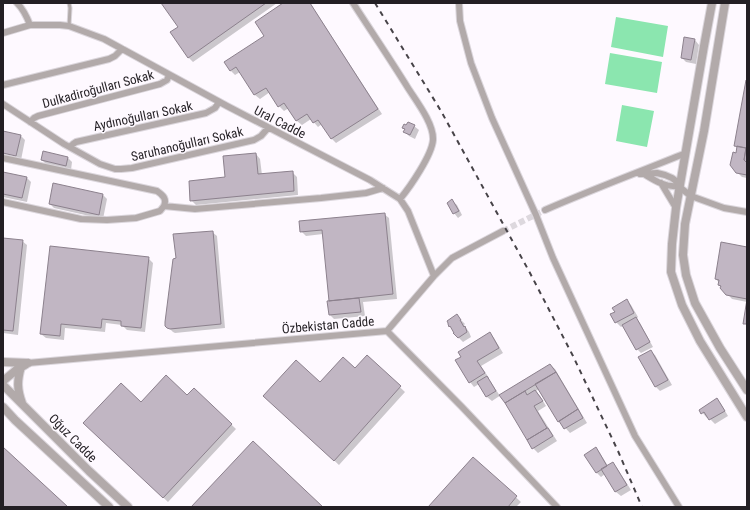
<svg xmlns="http://www.w3.org/2000/svg" width="750" height="510" viewBox="0 0 750 510" font-family="'Roboto Condensed',sans-serif">
  <rect width="100%" height="100%" fill="#fef9ff"/>
  <path fill="#8be6af" d="M616 17 668 26 663 57 611 47Z
    M610 53 662 62 657 93 605 84Z
    M622 105 654 111 647 147 616 141Z"/>
  <path fill="#0003" d="M162 3H277L193 62 188 57 179 27Z
    M285 3H310L382 114 336 143 332 139 322 124 318 127 311 119 302 125 297 121 289 108 284 111 279 106 270 92 260 99 255 95 240 72 235 75 231 71 266 37Z
    M695 40 699 45 696 64 686 62 682 58Z
    M747 81V178L742 177 737 172V154L738 148 735 145Z
    M414 126 419 130 415 139 409 136 405 132Z
    M3 132 21 136 25 140 21 160 3 156Z
    M44 153 68 158 72 162 71 170 47 165 42 160Z
    M256 154 260 159 262 175 292 172 297 177 298 195 196 205 191 200 226 178Z
    M3 173 27 178 31 182 27 202 3 197Z
    M103 195 107 199 103 219 54 208 50 204Z
    M452 201 457 205 462 215 458 218 454 213Z
    M384 214 389 218 397 299 363 302 365 316 334 319 330 315V302L323 234 306 236 301 231Z
    M212 232 217 236 225 328 175 333 173 332 166 325 177 259Z
    M3 239 22 241 27 245 18 335 3 333Z
    M747 248V302L732 299 719 285V283L716 279Z
    M148 258 153 263 145 332 127 330 122 325 106 323 105 332 65 328 64 340 46 338 41 334Z
    M627 301 631 305 638 317 636 319 640 323 653 347 641 353 637 349 624 325 621 327 616 322V312Z
    M457 316 465 324 464 325 469 332 471 337 463 342 455 334 453 329 449 324Z
    M490 333 494 338 503 353 481 366 489 378 488 379 491 382 500 396 550 365 555 369 587 423 570 433 559 421 539 389 536 391 540 396 546 406 538 411 557 441 538 453 533 448 501 395 492 401 487 397 479 384 474 387 470 382 457 361Z
    M650 351 655 355 672 385 660 391 656 387 639 357Z
    M367 356 405 392 339 465 269 400 320 383 355 370Z
    M194 389 236 429 168 502 85 423 141 403 187 396Z
    M717 400 721 404 728 416 715 424 708 417 707 418 700 410Z
    M596 449 600 453 608 466 613 464 617 468 631 490 621 496 616 492 605 474 601 477 596 472Z
    M473 458 521 502 516 507H429Z"/>
  <path fill="#c1b6c3" stroke="#8c818d" d="M161 3H266L188 58 170 32 178 27Z
    M283 3H310L378 109 331 139 318 120 313 123 307 114 296 121 284 103 278 107 266 88 254 95 236 67 230 71 224 62 264 36 255 22Z
    M684 37 695 39 691 60 681 58Z
    M746 80H747V163L744 160 746 148 734 146Z
    M408 122 415 125 410 135 403 132 405 129 402 128 404 124 406 125Z
    M3 131 21 135 16 156 3 153Z
    M737 146 746 148 744 160 747 163V175L736 173 730 165 733 152 736 153Z
    M43 151 68 157 66 166 41 160Z
    M256 153 258 174 293 171 294 191 190 201 189 181 225 177 223 156Z
    M3 172 27 177 22 198 3 194Z
    M53 183 103 194 99 215 49 204Z
    M452 199 459 211 453 214 447 203Z
    M385 213 393 294 329 301 322 230 300 232 299 221Z
    M213 231 221 324 170 329 167 328 165 326V322L173 259 176 258 173 234Z
    M3 238 23 240 13 331 3 330Z
    M721 242 747 247V324H743L747 299 726 295 720 288 721 286 718 285 719 280 715 279Z
    M50 246 149 257 141 328 121 326V321L102 319 101 328 61 324 60 336 40 334Z
    M359 298 361 312 329 315 327 301Z
    M627 299 634 313 615 323 610 314 615 312 612 308Z
    M457 314 461 320H460L464 327 465 326 467 332 458 338 453 333H454L450 326 449 327 448 324V323L447 321Z
    M636 317 650 342 636 350 622 325Z
    M490 332 499 348 477 361 485 373 469 383 455 360 461 357 458 352Z
    M651 350 668 380 655 387 638 357Z
    M367 355 401 386 334 461 263 396 296 360 320 382 343 357 355 368Z
    M550 364 556 372 505 403 499 395Z
    M556 372 578 409 558 422 535 384Z
    M166 375 187 395 194 388 232 424 163 498 83 423 121 383 141 402Z
    M487 376 496 391 486 397 477 382Z
    M535 390 543 401 534 406 547 428 527 440 505 403 525 391 527 395Z
    M717 398 725 411 709 420 704 412 701 414 699 410Z
    M578 409 583 418 564 429 559 421Z
    M547 428H548L553 436 532 449 527 440Z
    M253 441 323 507H191Z
    M3 447 68 507H3Z
    M596 447 607 466 596 473 584 455Z
    M473 457 517 496 508 507H428Z
    M613 462 627 485 615 492 601 469Z"/>
  <g fill="none" stroke-linecap="round" stroke-linejoin="round">
    <path stroke="#ddd8de" stroke-width="6" stroke-dasharray="6 3" stroke-linecap="butt" d="M503 231 545 210"/>
    <g stroke="#dbd6dc" stroke-width="5">
      <path id="service" d="M69 3 70 8 69 26"/>
    </g>
    <g stroke="#dbd6dc" stroke-width="8">
      <path id="minor" d="M17 3C24 10 27 17 30 25
        M353 3C371 31 390 59 408 88 417 102 434 124 433 140 432 155 410 187 400 199
        M459 3 460 21 471 63 492 118 536 215 553 258 635 436 679 507
        M3 33 30 25H60L69 26 104 39 227 106 370 180 400 199 408 211 434 276 387 331
        M3 85 109 59 115 56 122 49
        M3 104 64 144 100 164 115 169H121L132 168 254 140 261 136 268 128
        M30 122 34 118 38 116 160 84 167 80 169 75
        M70 147 73 144 76 142 206 113 215 108 219 102
        M3 158 157 191C163 195 167 199 164 206
        M640 174 657 173 665 175 672 178 676 181 678 186 691 196 724 208 747 212
        M644 174C654 180 666 188 678 186
        M661 183 676 208
        M3 202 81 219 107 220 136 218 160 211 164 206
        M164 206 195 209 321 198 366 193 383 188
        M545 210C591 190 639 172 686 153
        M434 276 452 258 503 231
        M28 363 387 331 462 407 557 507"/>
    </g>
    <g stroke="#dbd6dc" stroke-width="10">
      <path id="tertiary" d="M712 3 704 46 676 208 672 244 671 272 682 305 700 341 747 417
        M725 3 704 131 685 224 683 255 686 275 695 303 720 348 747 390
        M3 362 28 363
        M21 367C17 381 17 389 22 403
        M3 381 15 371 28 363
        M3 385 89 471 128 507
        M3 407 15 420 109 507"/>
    </g>
    <use href="#service" stroke="#b2aaaa" stroke-width="3"/>
    <use href="#minor" stroke="#b2aaaa" stroke-width="6"/>
    <use href="#tertiary" stroke="#b2aaaa" stroke-width="8"/>
    <path stroke="#474348" stroke-width="2" stroke-dasharray="5 5" stroke-linecap="butt" d="M375 3 441 111 530 273 573 356 618 451 642 507"/>
  </g>
  <g text-anchor="middle" dominant-baseline="central" stroke-width="3" stroke-linejoin="round" paint-order="stroke">
    <g font-size="13" fill="#231f24" stroke="#fef9ff">
      <text transform="translate(98 89) rotate(-15)">Dulkadiroğulları Sokak</text>
      <text transform="translate(143 116) rotate(-12)">Aydınoğulları Sokak</text>
      <text transform="translate(280 122) rotate(27)">Ural Cadde</text>
      <text transform="translate(187 144) rotate(-13)">Saruhanoğulları Sokak</text>
      <text transform="translate(328 325) rotate(-5)">Özbekistan Cadde</text>
      <text transform="translate(73 438) rotate(45)">Oğuz Cadde</text>
    </g>
  </g>
  <rect width="750" height="510" fill="none" stroke="#231f24" stroke-width="8"/>
</svg>
